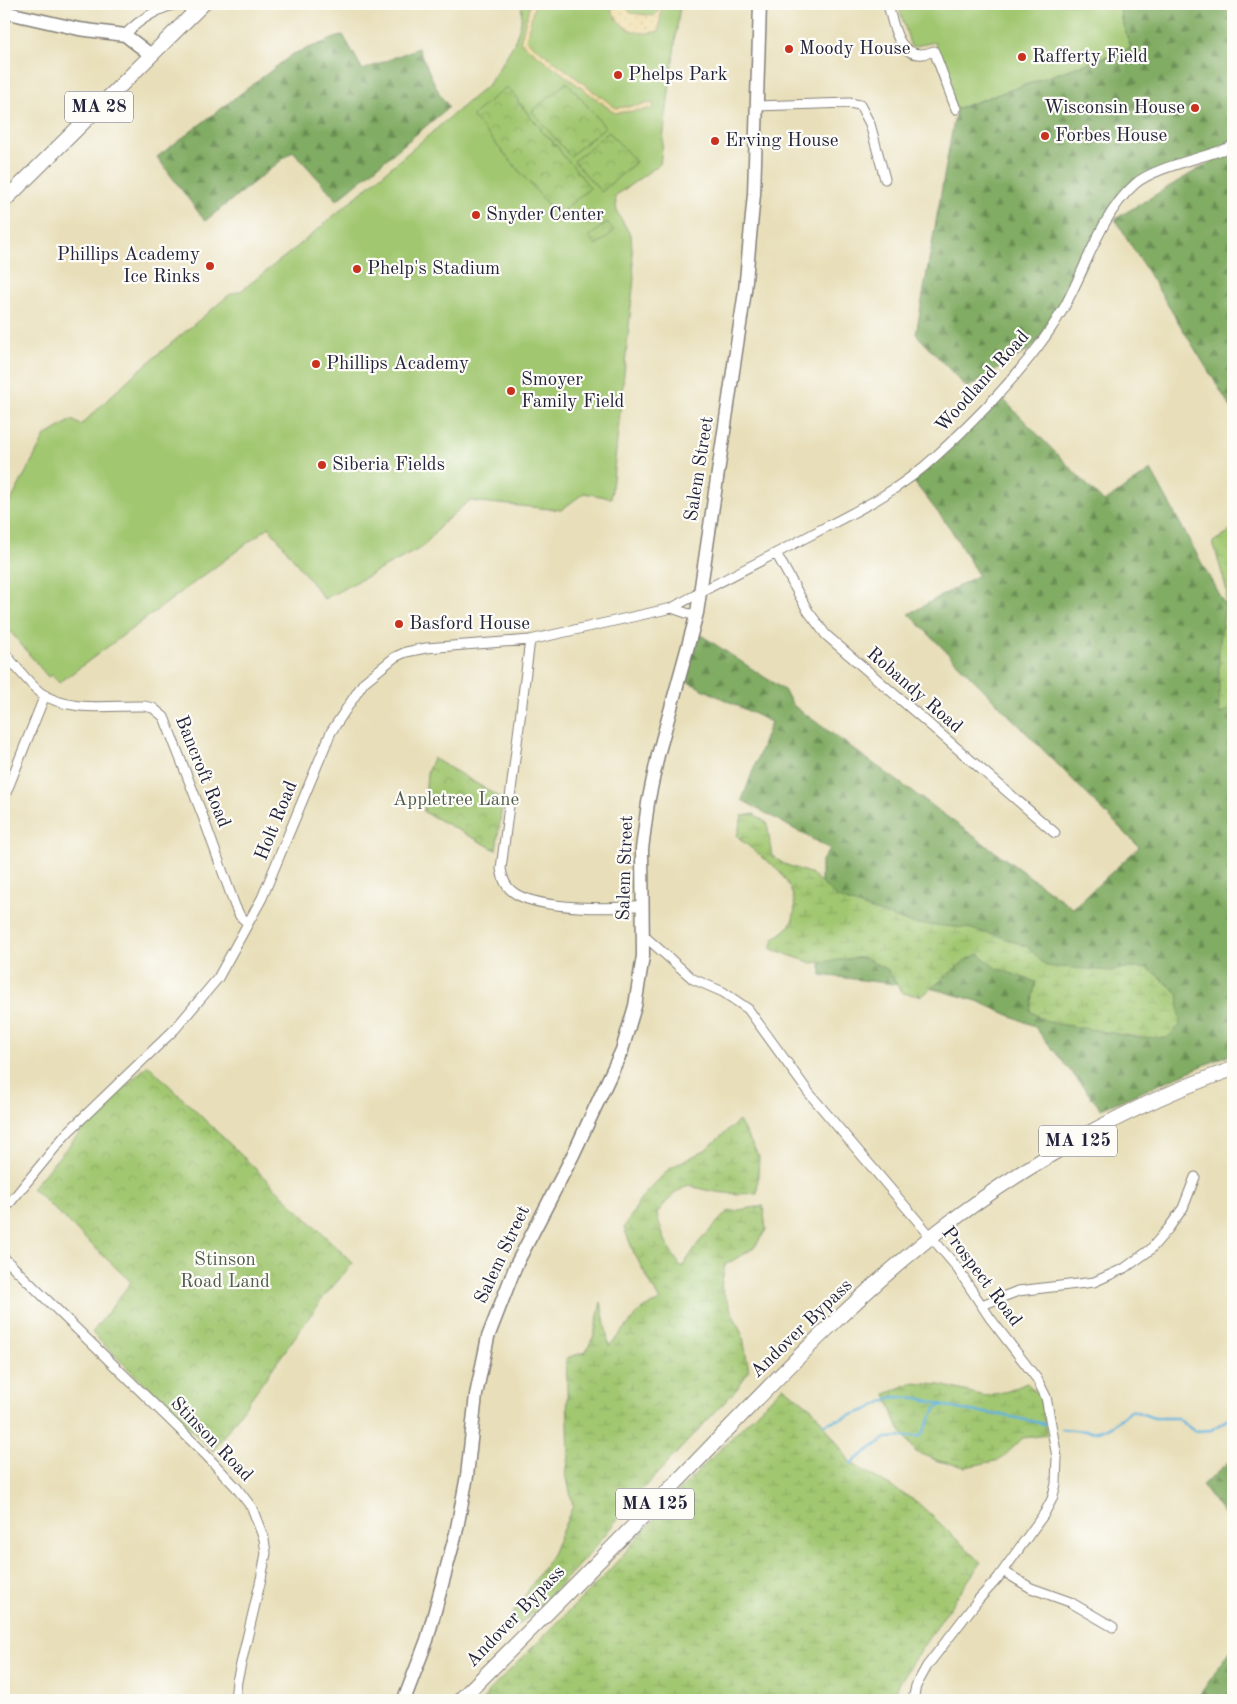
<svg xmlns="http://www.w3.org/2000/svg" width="1237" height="1704" viewBox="0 0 1237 1704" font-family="'Old Standard TT',serif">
  <defs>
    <pattern id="forest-firs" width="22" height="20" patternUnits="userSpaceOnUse" patternTransform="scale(1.25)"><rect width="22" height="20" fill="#81ac63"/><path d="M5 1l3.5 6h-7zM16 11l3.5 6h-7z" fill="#698c53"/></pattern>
    <pattern id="wetland-marsh" width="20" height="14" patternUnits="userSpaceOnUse" patternTransform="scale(1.25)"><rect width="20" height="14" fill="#a2c771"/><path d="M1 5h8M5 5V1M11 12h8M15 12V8" fill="none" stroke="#8bab63"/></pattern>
    <pattern id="sand-dots" width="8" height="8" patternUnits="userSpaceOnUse" patternTransform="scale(1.25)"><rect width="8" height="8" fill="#eeda9e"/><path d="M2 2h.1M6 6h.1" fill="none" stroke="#ccbb89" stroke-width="1.8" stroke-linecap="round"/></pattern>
    <pattern id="park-crowns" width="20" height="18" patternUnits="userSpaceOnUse" patternTransform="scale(1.25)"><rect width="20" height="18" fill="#a2c771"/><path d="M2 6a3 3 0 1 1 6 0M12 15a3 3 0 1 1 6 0" fill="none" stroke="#8bab63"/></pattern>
  </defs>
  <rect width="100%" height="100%" fill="#fdfcf7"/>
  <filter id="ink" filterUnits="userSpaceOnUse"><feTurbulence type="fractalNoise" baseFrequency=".02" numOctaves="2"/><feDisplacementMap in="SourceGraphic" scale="10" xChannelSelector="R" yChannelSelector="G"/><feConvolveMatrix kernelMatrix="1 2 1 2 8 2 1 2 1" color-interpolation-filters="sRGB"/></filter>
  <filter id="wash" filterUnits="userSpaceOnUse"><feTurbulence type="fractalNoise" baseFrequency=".0096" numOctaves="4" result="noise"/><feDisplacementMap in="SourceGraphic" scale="20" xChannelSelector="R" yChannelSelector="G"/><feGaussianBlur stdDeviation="1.12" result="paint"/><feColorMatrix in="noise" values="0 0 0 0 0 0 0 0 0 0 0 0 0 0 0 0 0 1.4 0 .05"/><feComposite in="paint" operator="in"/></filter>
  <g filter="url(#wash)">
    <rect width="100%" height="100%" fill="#e8dfba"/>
    <path fill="#a2c771" stroke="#627456" d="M522 4H680L660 164 615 196 617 212 631 236 634 278 611 498 584 493 561 510 469 501 443 523 423 547 324 599 269 527 59 683 52 675 48 677 4 624V514L45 436 72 420 81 425 131 377 229 295 242 290 297 247 489 84 514 44 521 22Z
      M898 4H1120L1121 19 1131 48 956 109 940 65 935 42 911 47Z"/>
    <path fill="url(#forest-firs)" stroke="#52674f" d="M1120 4H1233V145L1136 183 1118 203 1063 309 1032 348 967 388 916 334 956 109 1131 48 1121 19Z
      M343 35 363 70 418 48 440 95 449 107 337 200 293 151 205 221 157 157 293 54Z
      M1233 152V411L1115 219 1212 161Z
      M1001 397 1104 502 1151 470 1230 615 1233 602V1053L1101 1109 1034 1026 977 1001 934 989 821 975V862L830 849 742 800 771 722 686 681 698 633 784 690 794 706 1073 908 1139 847 909 614 978 575 950 528 914 482Z
      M1233 1459V1526L1202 1485Z
      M1233 1647V1700H1196Z"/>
    <path fill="url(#wetland-marsh)" stroke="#627456" d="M1230 531 1233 532V708L1219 714V648L1227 591 1213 542Z
      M754 814 767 823 772 856 784 864 812 874 837 898 910 923 966 928 999 936 1028 947 1046 966 1111 971 1126 968H1148L1178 993 1180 1025 1167 1038 1136 1037 1048 1022 1030 1011 1036 982 996 968 979 954 967 959 922 996 902 993 888 970 863 957 812 963 771 949 775 937C802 924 798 897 782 875 775 865 748 847 737 836L742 816Z
      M739 1121 759 1157 757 1193C733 1195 711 1193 688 1185L673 1195 657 1213C661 1234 668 1250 682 1267L699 1242 727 1212 763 1206 766 1230 754 1248 725 1265 721 1287 743 1337 749 1371 736 1390 637 1495 595 1547 567 1578 529 1617 497 1638 552 1554 573 1506 566 1474 569 1457 566 1358 586 1352 594 1335 601 1302 609 1346 642 1309 660 1301 634 1253 624 1228 642 1197 670 1168 705 1150Z
      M911 1383 940 1385 985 1396 1008 1391 1027 1383 1040 1396 1047 1435 1023 1438 1000 1460 965 1467 938 1461 916 1452 897 1425 886 1394Z
      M783 1386 813 1409 851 1463 917 1502 981 1562 913 1661 890 1699 483 1700 489 1691 605 1575 681 1489Z"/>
    <path fill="url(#sand-dots)" stroke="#887e6c" d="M530 4H535L526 40 616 108 653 103V109L615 113 520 42Z
      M610 4H627V8L631 13 654 16 658 12 659 4H662L659 31C637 38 615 27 610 4Z"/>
    <path fill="url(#park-crowns)" stroke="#627456" d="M567 82 605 127 570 156 532 111Z
      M505 88H508L518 100V103L521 104 530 117 541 128V131L553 141V145H556L565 158 576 169V172L579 173 590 188 559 214H556L473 117 474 114Z
      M609 132 636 162 601 192 574 161Z
      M607 222 614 231 596 246 589 237Z
      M433 758 503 799 496 850 424 812 427 773Z
      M148 1065 353 1263 323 1298 213 1451 92 1333 131 1282 32 1188 96 1114Z"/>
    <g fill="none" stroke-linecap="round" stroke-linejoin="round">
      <path stroke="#62b3dd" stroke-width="2.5" d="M824 1424 867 1410 892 1397 918 1398 962 1410 997 1414 1045 1424
        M1062 1429C1101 1432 1100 1437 1131 1410L1154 1418H1177L1194 1431 1211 1430 1233 1416
        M851 1463 886 1438 921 1436 936 1408 943 1405"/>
    </g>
  </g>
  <g filter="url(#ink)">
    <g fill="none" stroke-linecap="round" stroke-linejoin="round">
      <g stroke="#85807a" stroke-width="11">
        <path id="street" d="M888 4C894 29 900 65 934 51L956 109
          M125 35C138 20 164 4 183 4L194 12
          M756 106 849 103 860 105 870 124 885 179
          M776 553 808 611 826 635 1055 833
          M672 608C721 580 772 556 822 529 863 508 902 488 936 456 982 414 1030 365 1062 311 1086 270 1099 216 1135 184 1154 167 1207 157 1233 146
          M530 640 501 869C503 880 506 888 516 894 541 909 613 910 641 905
          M4 652C15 665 27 682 41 693 69 713 112 705 144 706L153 708 164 717 202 814 235 906 240 916 248 923
          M4 798 45 695
          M642 934 693 979 723 992 748 1009 809 1093 955 1265 990 1318 1037 1379 1046 1397 1057 1457 1056 1484 1052 1499 1044 1514 998 1578 978 1600 927 1666 916 1686 913 1700
          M4 1210 67 1133 175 1029 218 978 262 898 331 732 364 682 395 657 406 652 426 648 530 640 672 608 689 614 697 613
          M4 1258 204 1453 236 1487 252 1508 264 1539 266 1553 261 1579 237 1681 235 1700
          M982 1305 1018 1291 1094 1282 1125 1268 1150 1250 1168 1229 1183 1208 1195 1177
          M1003 1571 1031 1588 1070 1602 1113 1627"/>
      </g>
      <g stroke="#85807a" stroke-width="15">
        <path id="secondary" d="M4 12 79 29 125 35 151 55
          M404 1700 427 1640 456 1533 467 1476 476 1395 488 1337 516 1265 573 1155 622 1050 635 1006 643 956 642 849 648 803 658 755 697 613 745 291 754 194 760 4"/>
      </g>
      <g stroke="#85807a" stroke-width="16">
        <path id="primary" d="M4 201 203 4
          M460 1700C526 1635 591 1569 656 1503 749 1409 837 1310 941 1229 1025 1164 1133 1103 1233 1069"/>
      </g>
      <use href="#street" stroke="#fff" stroke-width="9"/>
      <use href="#secondary" stroke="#fff" stroke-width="12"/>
      <use href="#primary" stroke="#fff" stroke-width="14"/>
    </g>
  </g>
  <g fill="#c8321e" stroke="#fdfcf7" stroke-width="2">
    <circle cx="789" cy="49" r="5"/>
    <circle cx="1022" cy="57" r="5"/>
    <circle cx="618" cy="75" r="5"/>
    <circle cx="1195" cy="108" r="5"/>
    <circle cx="1045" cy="136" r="5"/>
    <circle cx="715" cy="141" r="5"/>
    <circle cx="476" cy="215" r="5"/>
    <circle cx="210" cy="266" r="5"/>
    <circle cx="357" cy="269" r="5"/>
    <circle cx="316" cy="364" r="5"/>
    <circle cx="511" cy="391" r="5"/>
    <circle cx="322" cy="465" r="5"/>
    <circle cx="399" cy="624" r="5"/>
  </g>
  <g text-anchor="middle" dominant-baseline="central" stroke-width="4.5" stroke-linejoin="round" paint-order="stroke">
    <g fill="#fdfcf7" stroke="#646373" stroke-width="1">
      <rect x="65" y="91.5" width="68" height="31" rx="4"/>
      <rect x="1039" y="1125.5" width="78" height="31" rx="4"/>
      <rect x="616" y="1488.5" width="78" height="31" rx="4"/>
    </g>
    <g font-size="18" font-weight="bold" fill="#22223b">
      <text x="99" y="107">MA 28</text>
      <text x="1078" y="1141">MA 125</text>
      <text x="655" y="1504">MA 125</text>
    </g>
    <g font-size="19" fill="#22223b" stroke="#fdfcf7" text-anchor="start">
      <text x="799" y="49">Moody House</text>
      <text x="1032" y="57">Rafferty Field</text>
      <text x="628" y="75">Phelps Park</text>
      <text x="1185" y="108" text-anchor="end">Wisconsin House</text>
      <text x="1055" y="136">Forbes House</text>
      <text x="725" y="141">Erving House</text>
      <text x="486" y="215">Snyder Center</text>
      <text x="200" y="255" text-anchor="end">Phillips Academy<tspan x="200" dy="22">Ice Rinks</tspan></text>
      <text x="367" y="269">Phelp's Stadium</text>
      <text x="326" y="364">Phillips Academy</text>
      <text x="521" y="380">Smoyer<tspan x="521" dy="22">Family Field</tspan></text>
      <text x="332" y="465">Siberia Fields</text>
      <text x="409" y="624">Basford House</text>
    </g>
    <g font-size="19" fill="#22223b" stroke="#fdfcf7">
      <text transform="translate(983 382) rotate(-48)">Woodland Road</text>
      <text transform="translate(700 469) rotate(-81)">Salem Street</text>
      <text transform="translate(914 691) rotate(41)">Robandy Road</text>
      <text transform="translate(202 772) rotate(68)">Bancroft Road</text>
      <text transform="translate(277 821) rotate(-68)">Holt Road</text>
      <text transform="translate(626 868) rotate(-88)">Salem Street</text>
      <text transform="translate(503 1255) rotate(-65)">Salem Street</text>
      <text transform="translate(981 1277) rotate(53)">Prospect Road</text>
      <text transform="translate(802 1329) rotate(-44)">Andover Bypass</text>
      <text transform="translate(211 1440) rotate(46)">Stinson Road</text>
      <text transform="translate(516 1617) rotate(-46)">Andover Bypass</text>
    </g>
    <g font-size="19" fill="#4f5c4e" stroke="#fdfcf7">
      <text x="456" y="800">Appletree Lane</text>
      <text x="225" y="1260">Stinson<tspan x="225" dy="22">Road Land</tspan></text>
    </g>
  </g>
  <rect width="1237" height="1704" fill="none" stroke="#fdfcf7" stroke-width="20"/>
</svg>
